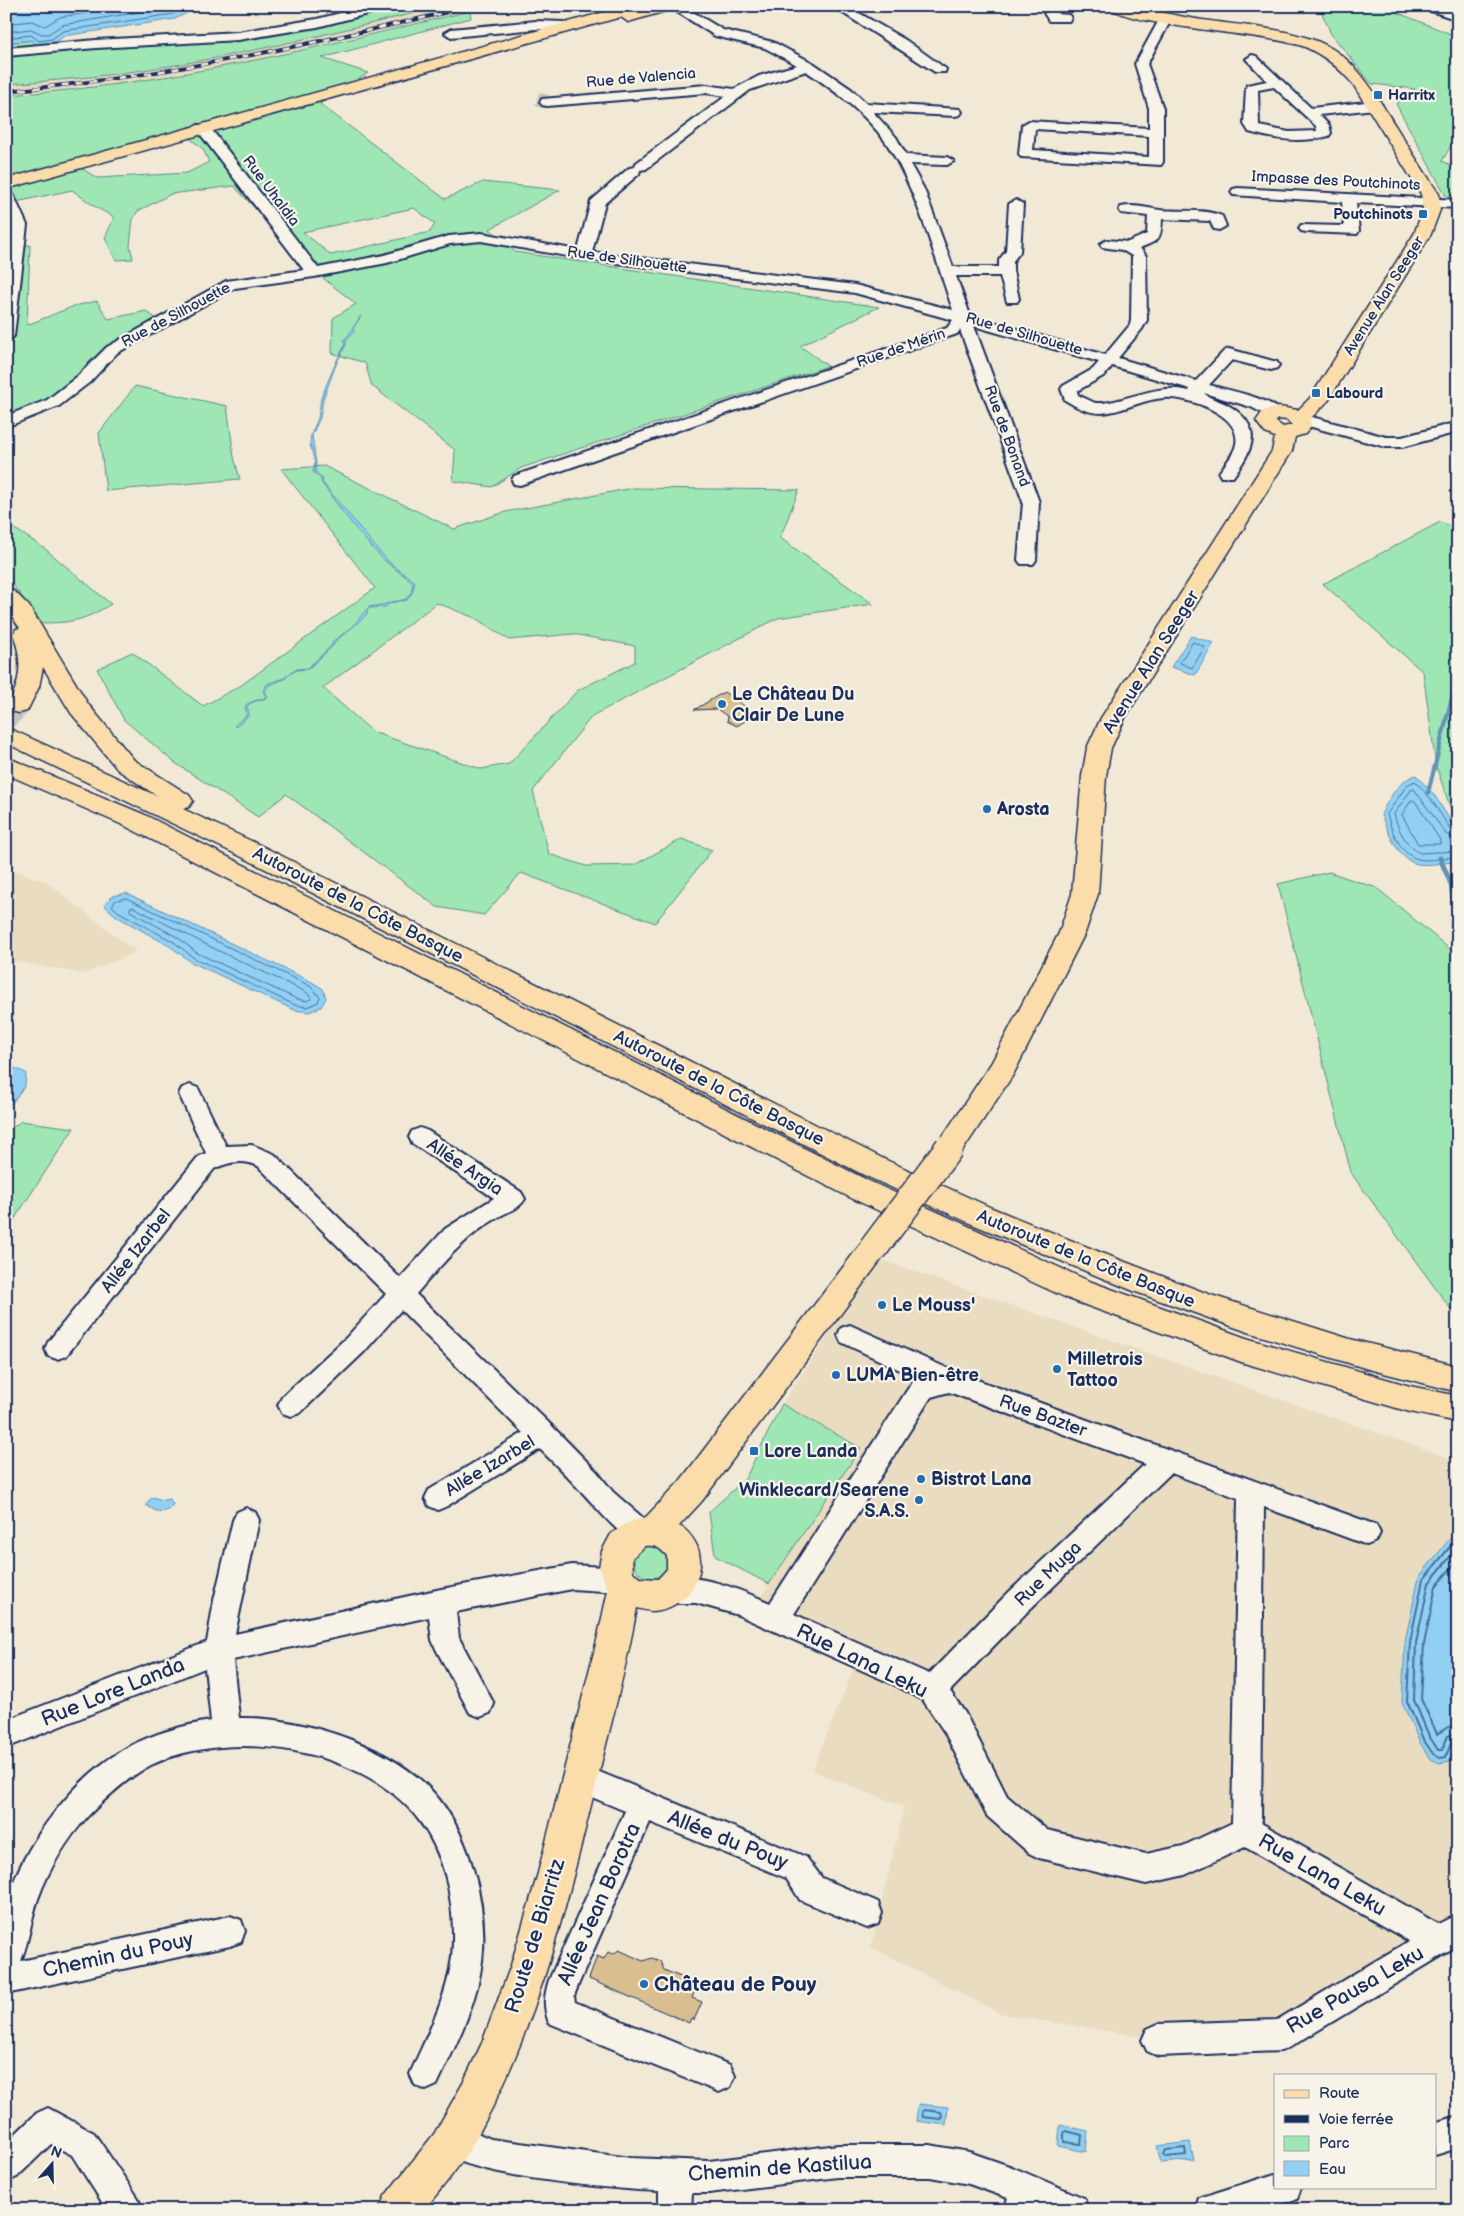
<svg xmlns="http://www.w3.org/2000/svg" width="1464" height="2216" viewBox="0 0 1464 2216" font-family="'Balsamiq Sans',sans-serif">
  <rect width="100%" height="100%" fill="#f1e9d6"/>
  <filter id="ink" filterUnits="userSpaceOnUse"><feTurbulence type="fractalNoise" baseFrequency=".02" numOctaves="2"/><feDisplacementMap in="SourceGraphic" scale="10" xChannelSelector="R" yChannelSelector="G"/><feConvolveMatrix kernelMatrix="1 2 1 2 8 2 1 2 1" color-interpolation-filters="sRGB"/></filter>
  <g filter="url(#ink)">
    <path fill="#eadcc1" d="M445 6H490L222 67 130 83 6 95V84L144 70 232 55Z
      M6 868 47 882 136 952 84 974 6 960Z
      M879 1259 1458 1461V1914L1287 2020 1145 2037 1001 2014 871 1947 904 1807 812 1771 855 1665 748 1616 861 1449 782 1404Z"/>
    <path fill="#9ee6b4" stroke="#5c8a89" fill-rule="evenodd" d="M399 6H445C345 29 244 56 143 70 98 77 52 81 6 84V43L32 40 34 47 241 39 313 28Z
      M1319 6H1381L1458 37V140L1454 141 1442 161 1458 168V198L1446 196 1396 104 1415 89 1372 84 1331 34Z
      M470 11 471 18 322 58 368 73 320 104 445 199 483 182 560 190 490 229 515 252 879 307 800 346 828 366 521 468 492 487 453 481 455 450 372 386 365 363 332 353 333 318 356 304 314 271 234 186 171 194 138 211 133 219 130 246 133 259 116 260 105 238 114 217 97 208 72 190 16 202 6 198V95C164 86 317 47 470 11ZM187 136 203 149 209 162 187 173 97 178 78 166ZM414 208 435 224 430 232 331 255 303 232Z
      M6 245H30L27 325 74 306 97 301 108 319 146 311 158 320 116 347 38 405 6 419Z
      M135 386 227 406 234 457 240 479 106 491 99 433Z
      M324 466 454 529 505 512 633 488 799 490 780 538 873 604 778 618 592 716 533 791 549 854 586 866 634 865 682 839 712 850 655 923 521 873 484 915 437 907 286 794 258 817 175 763 124 720 97 669 132 652 203 706 240 686 375 588 281 469ZM437 603 475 618 509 640 573 634 635 646V662L578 690 509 764 481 769 373 732 323 688Z
      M1440 522 1458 529V830L1436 766 1423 672 1323 584Z
      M6 523 44 548 111 604C85 620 73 623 42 623L6 576Z
      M1329 872 1377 888 1458 956V1319L1351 1173 1278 884Z
      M21 1121 74 1128 6 1232V1133Z
      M782 1404 861 1448 769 1584 715 1556 709 1512 745 1479Z
      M634 1561a17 17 0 1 1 34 0a17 17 0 1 1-34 0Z"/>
    <path fill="#91d0f2" stroke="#6290b7" d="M6 6H236L197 8 175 19 64 36 54 44 34 47 32 40 6 43Z
      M361 316 353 328 354 332 346 340V345L337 362 323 399 320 418 312 435 316 463 315 471 323 479 322 482 377 549 390 563 415 582 412 593 407 600 391 602 385 607 370 608 367 610V614C357 624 346 633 334 642V645L308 669 297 670 289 674 285 679 269 685 265 691 268 697C261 701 253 700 247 706L249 715 236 727 234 726 247 715 245 706C251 700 259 701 266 697L263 691 267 684 284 678 297 669 308 668 332 645V642L350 629 369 607C382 605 393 603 406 599L411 593 413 583C405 575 394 569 385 561 361 537 340 509 321 482V479L313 472 315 463 310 444 311 435 318 418 321 398 336 362 345 345 344 340C351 333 355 324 361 316Z
      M1191 636 1214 643 1195 675 1171 667Z
      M1416 775 1435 796 1458 833V862C1445 862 1430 866 1418 864 1398 861 1388 831 1381 815 1388 799 1399 780 1416 775Z
      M126 893 312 982 323 989 326 998 321 1007 309 1012 294 1010 191 962 171 947 116 916 106 907 105 904 113 896Z
      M8 1065 26 1073 25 1086 6 1111V1066Z
      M152 1497 163 1500 170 1499 173 1504C167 1516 155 1512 146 1505Z
      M1456 1531 1458 1730 1450 1761 1440 1763 1430 1759 1419 1741 1402 1702 1405 1641 1419 1577Z
      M918 2104 948 2107 946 2125 916 2121Z
      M1060 2125 1088 2131 1086 2152 1058 2146Z
      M1190 2142 1194 2160 1161 2163 1157 2146Z"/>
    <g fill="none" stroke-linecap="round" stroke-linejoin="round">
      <path stroke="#4a6f99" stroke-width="1" d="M6 24 32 21 45 26 60 17 132 6
        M6 32 31 29 42 34H48L62 25 175 6
        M6 38 31 35 39 41 52 39 63 31 173 14 189 6
        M1193 642 1205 647 1192 668 1180 663Z
        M1412 800 1415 801 1440 840V844H1418L1402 815Z
        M1458 835 1452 832 1431 799 1415 781 1407 785 1387 814C1391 830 1400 854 1418 859 1430 862 1445 857 1458 857
        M1458 841 1446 834 1414 789 1411 790 1394 814C1398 829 1405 845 1420 853L1458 851
        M126 898 310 986 320 997 318 1002 308 1007 295 1005 194 958 174 942 119 912 112 906 115 901Z
        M133 907 219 951 306 992 312 998 307 1001 297 999 197 953 177 937 130 911V908Z"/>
      <path stroke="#4a6f99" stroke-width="2" d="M1458 1537 1423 1580 1410 1642 1407 1701 1423 1739 1433 1754 1440 1758 1446 1757 1451 1742 1458 1739
        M1458 1547 1429 1583 1416 1643 1414 1700 1429 1736 1438 1750H1442L1448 1736 1458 1733
        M1458 1560 1436 1586 1424 1644 1421 1699 1437 1734 1448 1727 1458 1726
        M924 2110 941 2112 942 2117 940 2119 923 2117 922 2112Z
        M1066 2131 1082 2135 1081 2144 1064 2142V2133Z
        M1185 2148 1186 2155 1167 2157 1164 2155 1166 2150Z"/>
      <path stroke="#6290b7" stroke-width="4" d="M1428 793 1458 673"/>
      <path stroke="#6290b7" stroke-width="5" d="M1440 858 1451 884 1456 919 1452 925 1458 933"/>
    </g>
    <path fill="#d9bf8f" stroke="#1b2f5e" d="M724 692 756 714 737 726 727 721 728 717 717 709 694 710Z
      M619 1950 643 1961 652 1958 660 1961 664 1970 688 1980 690 1987 695 1990 692 1998 702 2002 694 2020 691 2018 689 2023 589 1979 597 1956 604 1959 608 1952 613 1954Z"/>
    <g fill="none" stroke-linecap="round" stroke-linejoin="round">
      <path stroke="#c6c4be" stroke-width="14" stroke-dasharray="14 7" stroke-linecap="butt" d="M537 99 547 102"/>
      <path stroke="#c6c4be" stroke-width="22" stroke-dasharray="22 11" stroke-linecap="butt" d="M6 719 19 706"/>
      <g stroke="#1b2f5e" stroke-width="4">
        <path id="minor" d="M368 6H389L387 9 317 27 238 40 96 48 6 56V48L96 40 238 32 317 19Z
          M668 6H683L723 30 773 42 813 63 851 89 866 103 960 109 962 112 960 115 955 116 873 112 896 137 906 155 947 157 954 161 947 165 910 164 924 189 953 267H999V260L1006 251 1009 204 1016 200 1023 204 1020 252 1013 261V271L1019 299 1017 302H1007L1000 276H956L970 315 1105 355 1130 325 1131 320 1132 256 1122 250 1102 247 1100 244 1107 240 1128 242 1147 234 1148 216 1121 213 1119 210 1121 207C1134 204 1147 208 1160 210 1180 212 1203 208 1222 216L1226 226 1219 230 1214 229 1210 221 1162 219C1161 240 1159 240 1140 248L1146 256 1147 320 1142 329 1118 358 1196 381 1224 351 1229 349 1277 362 1279 365 1277 368 1271 370 1232 360 1209 385C1227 390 1272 398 1282 413L1280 416H1268L1251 407 1204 393C1208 398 1221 401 1228 405 1264 427 1254 448 1233 477H1221L1219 473C1225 464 1234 455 1236 444 1242 414 1186 396 1164 398 1142 399 1123 412 1101 413 1088 413 1076 407 1065 400L1061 389 1063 386 1093 369 1099 362 974 326 1039 502 1036 560 1033 564H1021L1018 560 1023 502 960 330 957 334 520 485 514 484 512 480 514 476 947 328 953 320 855 293 584 259 481 241 450 244 387 263 314 277 235 288 117 353 90 382 59 406 6 427V416L47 400 78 376 107 347 226 281 304 270 198 131 196 128 198 125H208L318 268 384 255 449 236 481 233 578 250 591 201 629 168 635 167 636 163 726 96 706 93 547 106 542 105 540 102 542 99 706 85 734 89 759 76 797 65 765 48 715 36ZM806 71C835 91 864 112 885 141 916 186 935 259 953 310L855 285 592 252 605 203 639 174 640 170 646 169 750 90ZM1112 366 1190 389 1189 391C1158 383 1133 399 1103 403H1095L1078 395 1077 391 1105 375Z
          M832 6H847L907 41 946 69 945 72H935Z
          M1054 6H1070L1057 14 1069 15 1071 18 1069 21H1049L1044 13Z
          M1423 6H1442L1458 12V20L1425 9Z
          M1165 16 1171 20 1147 64 1163 108V162L1161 165 1021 157 1019 154 1022 125 1029 121 1149 128V108L1135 64 1159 20ZM1035 129 1149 136V157L1033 150Z
          M536 21 564 22 570 26 564 30 536 29 451 37 445 33 451 29Z
          M1252 55 1256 56 1311 108 1375 101 1382 105 1375 109 1319 115 1329 125 1331 133 1329 136C1301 143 1276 140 1249 132L1244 124 1246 88 1247 85 1267 81 1246 59ZM1274 87 1316 126 1317 131 1289 132 1259 126 1258 90Z
          M1238 188 1458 200V208L1356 203 1359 231 1357 234 1306 232 1301 231 1299 228 1301 225 1344 226 1342 202 1233 195 1231 192 1233 189Z
          M6 190 13 194 27 225 14 336 11 339 6 341V276L13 225 6 210Z
          M1302 417H1312L1386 437H1402L1458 422V432L1402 447H1386L1312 427 1296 425 1294 422 1296 419Z
          M190 1085 198 1088 226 1146 252 1145 274 1154 400 1278 445 1229 494 1198 412 1143 409 1137 412 1131 420 1128 428 1131 521 1192 525 1199C519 1209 509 1211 500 1216 464 1237 443 1263 416 1294L552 1426 598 1473 613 1492 650 1524 654 1532 650 1540 641 1544C615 1534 597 1507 578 1488 566 1475 553 1462 540 1449L447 1506 438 1510 429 1506 425 1498 429 1490 523 1433 401 1310 364 1352 300 1413 291 1416 282 1413 278 1405 282 1397 346 1338 386 1294 258 1166C244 1159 228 1162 214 1169L66 1356 57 1359 48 1356 45 1349 48 1342 198 1157 206 1153 179 1094 182 1088Z
          M850 1325 958 1373 1376 1525 1380 1533 1376 1541 1367 1545 1264 1507 1261 1823 1438 1924 1458 1914V1946L1292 2046 1281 2051 1158 2056 1147 2051 1142 2040 1147 2029 1158 2024 1277 2020 1409 1941 1245 1847 1185 1875 1146 1884 1039 1858 1029 1853 987 1816 945 1733 923 1700 895 1685 738 1615 696 1603H668L658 1600 654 1591 658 1582C693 1569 738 1589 770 1603L913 1381 919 1379 841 1342 838 1335 841 1328ZM949 1392 1145 1464 1008 1593 929 1674 794 1614 931 1397ZM1171 1473 1238 1498 1232 1823 1183 1846 1146 1854 1047 1830 1007 1796 965 1713 950 1691 1028 1611Z
          M246 1508 255 1512 259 1520 235 1634 441 1589 572 1565 619 1568 629 1571 632 1580 629 1589 619 1592 572 1589 456 1612 459 1638 494 1704 490 1713 480 1717 470 1713 436 1649 432 1640 429 1617 233 1660 239 1718C297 1716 381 1743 424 1783 468 1823 489 1904 482 1961 477 2005 455 2046 437 2085L426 2090 415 2085 410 2074C429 2030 452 1990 453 1941 454 1899 444 1852 418 1819 363 1747 230 1727 151 1765 128 1777 106 1798 88 1816 67 1839 49 1869 38 1899 31 1919 29 1941 21 1961L230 1916 241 1920 245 1931 241 1942 230 1946 6 1994C6 1974 6 1954 6 1933 6 1924 5 1912 7 1903 21 1846 76 1775 128 1747 153 1734 183 1725 211 1721L205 1668 6 1748V1720L207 1642 214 1600 233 1520 237 1512Z
          M580 1764 806 1857 822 1878 878 1902 882 1913 878 1924 867 1928 800 1900 786 1878 650 1822 579 1983 574 1996 575 2002 730 2065 735 2076 730 2087 719 2092 549 2023C543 2007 544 1996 549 1980L625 1811 570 1788 566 1778 570 1768Z
          M48 2108 94 2133 138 2198 142 2210H107L72 2155 51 2144 17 2177 6 2182V2143L37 2113Z
          M1458 2116V2148L1435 2155V2123Z
          M453 2123 491 2139 630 2158 709 2161 838 2145H930L969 2152 1012 2167 1084 2198 1088 2210H1004L1008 2198 969 2184 930 2177H838L709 2193H692L691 2210H659V2191C622 2190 462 2176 441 2150 439 2147 438 2142 437 2139L442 2128Z
          M1275 2174V2187H1301L1297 2199 1264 2210H1195L1199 2198Z"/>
      </g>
      <g stroke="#1b2f5e" stroke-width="3">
        <path id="major" d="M626 6H675L673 9 628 22 621 17 6 189V179Z
          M1109 6C1143 6 1176 17 1210 21 1245 26 1281 28 1314 40 1355 55 1374 92 1396 127 1410 149 1424 172 1439 194L1440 210 1431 234 1328 401 1309 420 1312 426 1305 434 1295 437 1292 451 1125 718 1111 748 1106 776 1098 894 1085 933 1013 1075 959 1156 949 1159 939 1156 935 1148 992 1062 1059 933 1072 894 1082 776 1087 748 1101 718 1272 451 1275 437 1265 433 1256 421 1263 411 1279 407 1298 410 1310 398 1414 234 1423 210 1421 194 1353 84C1339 68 1324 55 1305 47 1270 33 1124 27 1109 6ZM1277 419 1287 420 1292 425 1283 427 1276 422Z
          M873 1237 883 1241 888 1249 883 1257 702 1501 679 1526C688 1530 693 1538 697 1546 709 1576 685 1609 653 1611 648 1611 642 1609 637 1608 626 1670 609 1731 594 1793 564 1915 533 2043 468 2152 455 2173 439 2191 424 2210H379L385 2196 434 2134 463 2083 482 2043 511 1965 538 1873 598 1636 608 1590 599 1567 602 1551 611 1534 625 1524 646 1517 680 1481 863 1241ZM645 1546C656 1545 660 1548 667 1556V1569L658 1579 640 1578 633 1572 632 1558Z"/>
      </g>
      <g stroke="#1b2f5e" stroke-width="3">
        <path id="highway" d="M6 590 14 591 29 606 88 704 134 760 189 795 193 801 189 807 183 809 264 847 884 1159 992 1208 1102 1253 1211 1295 1350 1339 1458 1366V1392L1368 1369 1248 1332 1136 1292 972 1224 864 1175 246 859 6 743V727L157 796 118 770 71 713 43 667 39 687 27 711 19 713 11 711 8 706C21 680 23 661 13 634L16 629 20 628 6 609Z
          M6 757 143 814 869 1181 1089 1281 1246 1338 1410 1386 1458 1396V1422L1410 1412 1244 1363 1069 1299 849 1197 125 826 6 774Z"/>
      </g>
      <use href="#minor" fill="#f7f3e8" fill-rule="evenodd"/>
      <use href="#major" fill="#faddab" fill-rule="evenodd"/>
      <use href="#highway" fill="#faddab" fill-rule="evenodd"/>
      <g stroke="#1b2f5e" stroke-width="4">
        <path id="rail" d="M6 91C165 77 318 43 473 6"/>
      </g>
      <use href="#rail" stroke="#f7f3e8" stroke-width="2.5" stroke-dasharray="7" stroke-linecap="butt"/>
      <g stroke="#1b2f5e" stroke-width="31" stroke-linecap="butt">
        <path id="major-bridge" d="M873 1249 949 1148"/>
      </g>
      <use href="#major-bridge" stroke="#faddab" stroke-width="28"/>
    </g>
  </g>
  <g fill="#1f6fb2" stroke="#f7f3e8" stroke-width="2">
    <rect x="1373" y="90" width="10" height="10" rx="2.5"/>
    <rect x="1418" y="209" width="10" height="10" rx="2.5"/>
    <rect x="1311" y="388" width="10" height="10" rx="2.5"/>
    <circle cx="722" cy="704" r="5"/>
    <circle cx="987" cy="809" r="5"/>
    <circle cx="882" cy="1305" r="5"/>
    <circle cx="1057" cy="1369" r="5"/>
    <circle cx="836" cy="1375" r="5"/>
    <rect x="749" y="1446" width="10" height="10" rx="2.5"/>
    <circle cx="921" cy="1479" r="5"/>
    <circle cx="919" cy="1500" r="5"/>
    <circle cx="644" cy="1984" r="5"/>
  </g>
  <g text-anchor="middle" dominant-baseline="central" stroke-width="4.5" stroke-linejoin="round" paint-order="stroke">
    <g font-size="15" fill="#1b2f5e" stroke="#f7f3e8">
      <text transform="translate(641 78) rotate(-5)">Rue de Valencia</text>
      <text transform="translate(1336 181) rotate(3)">Impasse des Poutchinots</text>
      <text transform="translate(271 191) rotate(53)">Rue Uhaldia</text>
      <text transform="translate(627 260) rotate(8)">Rue de Silhouette</text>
      <text transform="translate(1384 296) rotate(-58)">Avenue Alan Seeger</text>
      <text transform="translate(176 315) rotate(-28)">Rue de Silhouette</text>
      <text transform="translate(1024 334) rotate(16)">Rue de Silhouette</text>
      <text transform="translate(901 348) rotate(-19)">Rue de Mérin</text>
      <text transform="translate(1007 436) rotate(70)">Rue de Bonand</text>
    </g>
    <g font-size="15" font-weight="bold" fill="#1b2f5e" stroke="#f7f3e8" text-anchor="start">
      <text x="1388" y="95">Harritx</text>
      <text x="1413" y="214" text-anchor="end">Poutchinots</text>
      <text x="1326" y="393">Labourd</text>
    </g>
    <g font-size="18" fill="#1b2f5e" stroke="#f7f3e8">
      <text transform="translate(1151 662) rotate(-58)">Avenue Alan Seeger</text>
      <text transform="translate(358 905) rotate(27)">Autoroute de la Côte Basque</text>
      <text transform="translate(719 1088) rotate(27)">Autoroute de la Côte Basque</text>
      <text transform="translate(465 1167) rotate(34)">Allée Argia</text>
      <text transform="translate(136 1251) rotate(-52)">Allée Izarbel</text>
      <text transform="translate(1086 1259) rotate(22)">Autoroute de la Côte Basque</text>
      <text transform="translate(1043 1416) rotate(20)">Rue Bazter</text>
      <text transform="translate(490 1466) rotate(-31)">Allée Izarbel</text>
      <text transform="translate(1048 1574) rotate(-44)">Rue Muga</text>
    </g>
    <g font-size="18" font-weight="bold" fill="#1b2f5e" stroke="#f7f3e8" text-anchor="start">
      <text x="732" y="694">Le Château Du<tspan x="732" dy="21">Clair De Lune</tspan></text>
      <text x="997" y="809">Arosta</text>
      <text x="892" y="1305">Le Mouss'</text>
      <text x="1067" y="1359">Milletrois<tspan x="1067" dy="21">Tattoo</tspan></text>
      <text x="846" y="1375">LUMA Bien-être</text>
      <text x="764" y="1451">Lore Landa</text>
      <text x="931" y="1479">Bistrot Lana</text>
      <text x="909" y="1490" text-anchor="end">Winklecard/Searene<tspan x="909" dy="21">S.A.S.</tspan></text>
    </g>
    <g font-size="21" fill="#1b2f5e" stroke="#f7f3e8">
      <text transform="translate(862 1661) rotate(26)">Rue Lana Leku</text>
      <text transform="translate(113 1692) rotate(-22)">Rue Lore Landa</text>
      <text transform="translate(728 1840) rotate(22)">Allée du Pouy</text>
      <text transform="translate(1322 1875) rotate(30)">Rue Lana Leku</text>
      <text transform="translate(599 1904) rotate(-66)">Allée Jean Borotra</text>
      <text transform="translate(535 1936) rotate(-73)">Route de Biarritz</text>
      <text transform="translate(118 1955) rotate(-12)">Chemin du Pouy</text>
      <text transform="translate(1355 1990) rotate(-30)">Rue Pausa Leku</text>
      <text transform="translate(780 2168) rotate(-4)">Chemin de Kastilua</text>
    </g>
    <g font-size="21" font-weight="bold" fill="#1b2f5e" stroke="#f7f3e8" text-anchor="start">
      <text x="654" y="1984">Château de Pouy</text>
    </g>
  </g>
  <rect width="1464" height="2216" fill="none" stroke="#f7f3e8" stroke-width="25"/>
  <rect x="12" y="12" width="1439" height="2191" fill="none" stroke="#1b2f5e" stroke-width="2" filter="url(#ink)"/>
  <rect x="1274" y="2074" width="162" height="115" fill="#f7f3e8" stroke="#9fa5b1"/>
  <rect x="1284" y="2090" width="25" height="8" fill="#faddab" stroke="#9fa5b1"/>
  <text x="1319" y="2098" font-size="15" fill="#1b2f5e">Route</text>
  <rect x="1284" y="2115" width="25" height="8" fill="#1b2f5e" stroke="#9fa5b1"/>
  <text x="1319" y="2124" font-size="15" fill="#1b2f5e">Voie ferrée</text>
  <rect x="1284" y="2136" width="25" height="15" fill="#9ee6b4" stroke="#9fa5b1"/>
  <text x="1319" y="2148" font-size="15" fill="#1b2f5e">Parc</text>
  <rect x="1284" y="2161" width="25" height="15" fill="#91d0f2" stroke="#9fa5b1"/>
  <text x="1319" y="2174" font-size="15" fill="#1b2f5e">Eau</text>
  <g transform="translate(52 2164) rotate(20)" stroke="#f7f3e8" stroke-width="4" paint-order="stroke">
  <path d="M0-4L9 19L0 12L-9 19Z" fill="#1b2f5e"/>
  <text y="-8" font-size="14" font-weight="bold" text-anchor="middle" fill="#1b2f5e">N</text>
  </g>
</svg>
